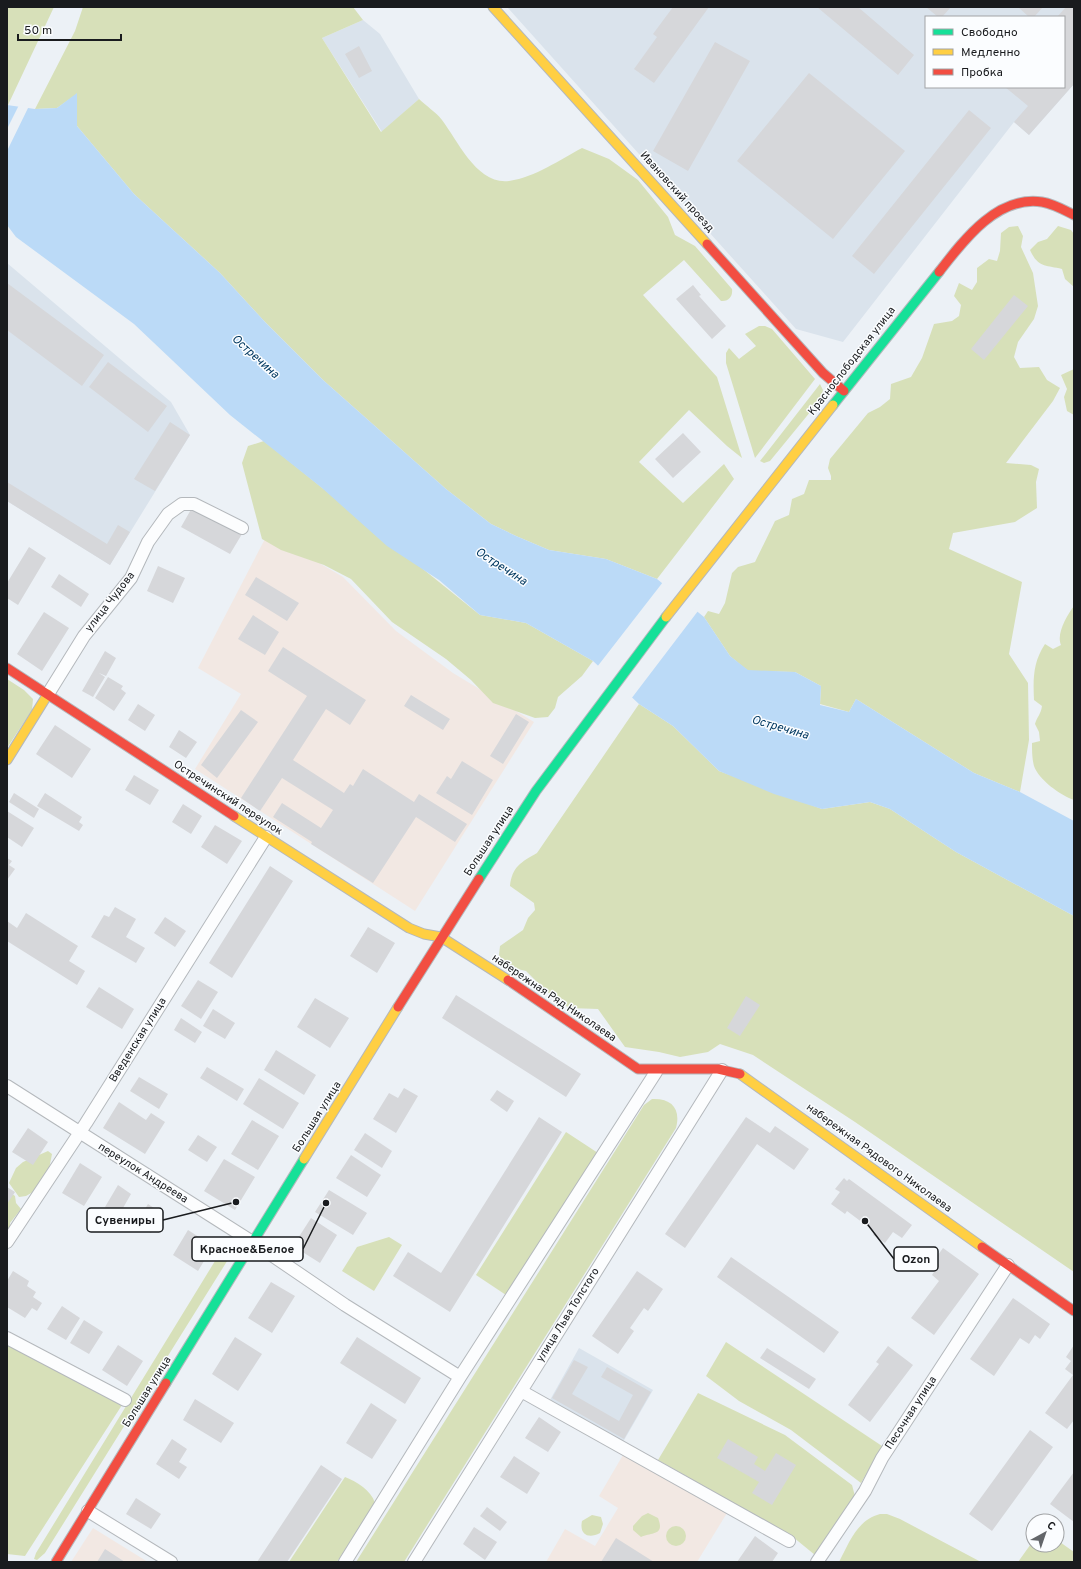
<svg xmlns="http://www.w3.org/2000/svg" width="1081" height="1569" viewBox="0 0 1081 1569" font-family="Overpass,sans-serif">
  <rect width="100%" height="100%" fill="#ecf1f6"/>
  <path fill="#f2e8e3" d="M268 533 343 577 396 631 453 673 534 722 415 911 195 769 241 694 198 668Z
    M623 1455 727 1513 697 1562H546L565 1529 595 1546 618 1508 599 1496Z
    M93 1528 148 1562H71Z"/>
  <path fill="#dae3ec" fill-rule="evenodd" d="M507 7H1074V84L1029 135 1014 122 843 342 796 329ZM926 17H1064V87H926Z
    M363 20 380 34 419 99 382 132 322 38Z
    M7 263 171 402 190 435 110 565 7 501Z
    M579 1348 653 1390 623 1442 550 1400Z"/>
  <path fill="#d7e0b9" d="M7 7H54L8 105H7Z
    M83 7H353L363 20 322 38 381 132 419 99C426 106 436 112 442 120 458 141 477 185 509 181 536 177 559 160 582 148L609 159 638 180 668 217 675 235 695 246 732 289C733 296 729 302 721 301L684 260 643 295 717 377 742 458 727 446 689 410 639 462 683 503 724 464 734 479 657 579 606 559 549 550 516 536 491 524 446 489 323 380 265 322 220 273 134 194 77 126V94L57 108 35 109 75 31Z
    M1018 226 1023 236 1021 247 1033 273 1038 306 1034 319 1018 342 1014 357 1020 368 1039 367 1047 380 1060 388 1053 401 1006 463 1031 465 1039 469 1036 482 1037 508 1015 522 953 533 949 549 1022 582 1009 654 1028 683 1029 740 1020 792 974 773 856 699 849 712 820 704 821 686 795 672 748 671 730 656 704 617 708 611 719 614 725 603 732 573 738 567 755 562 775 521 789 515 792 499 804 494 809 480H831V476L828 468 830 459 868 413 880 407 890 399 891 384 911 377 922 358 934 324 952 321 959 316 961 305 954 296 959 283 972 290 977 282V268L989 259 997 261 1000 251 1001 233 1009 227Z
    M1058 226 1071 230 1074 234V287L1065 279 1062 269C1046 265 1038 268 1030 250L1038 242 1047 239Z
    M759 326H765L772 329 815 379 755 458 726 363V353L729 348 739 359 756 346 745 334Z
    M1074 369V415L1067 411 1064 397 1067 389 1061 375Z
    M820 384 823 390 820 400 770 461 764 463 760 461Z
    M264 441 480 615 526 623 593 661 582 676 558 697 555 708 548 717 535 718 493 703 471 680 446 659 392 622 351 579 324 565 281 550 262 539 242 463 248 446Z
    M1074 606V800C1060 795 1039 780 1034 766 1032 759 1032 750 1032 743L1040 741 1039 732 1035 724C1037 717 1041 714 1042 706L1034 700C1033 679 1033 662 1045 644L1053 649 1061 645C1056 634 1067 615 1074 606Z
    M7 679 24 690 33 699 32 710 7 748Z
    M639 704 673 726 719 771 822 809 870 802 890 809 956 852 1074 916V1272L855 1122 753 1055 720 1044 708 1052 680 1057 659 1052 625 1047 598 1009 569 1008 546 991 526 971 505 966 499 955 500 946 523 930 528 918 535 910 534 903 510 886C512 867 521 862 537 853Z
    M652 1099C672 1098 681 1109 676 1128L404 1562H356L644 1105Z
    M566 1132 598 1153 506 1295 476 1275Z
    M48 1151 52 1154 49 1169 33 1192 26 1196 19 1197 9 1183 16 1168 23 1162Z
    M7 1190 15 1196 16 1203 21 1209 10 1223 11 1229 7 1233Z
    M389 1237 402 1245 374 1291 342 1271 357 1247Z
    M222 1255H229V1258L45 1553 37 1560 34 1559 36 1553 215 1261Z
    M726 1342 882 1446 861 1483 791 1430 739 1401 706 1376Z
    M7 1344 122 1405 25 1556 7 1554Z
    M698 1393 785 1435 852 1485 856 1500 815 1555 793 1537 658 1460Z
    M345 1477C357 1482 371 1490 375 1503L337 1562H289Z
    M648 1513 658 1518C665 1536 652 1532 641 1537L633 1530V1526L642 1516Z
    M880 1514H887L900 1519 981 1562H839C849 1543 857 1520 880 1514Z
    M592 1515 601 1517 603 1524 600 1533C589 1539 579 1535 582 1521Z
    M666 1536a10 10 0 1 1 20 0a10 10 0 1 1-20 0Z
    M1057 1540 1074 1552V1562H1018L1033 1541V1545H1057Z"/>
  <path fill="#bbdaf7" d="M77 93V126L134 194 220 273 265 322 323 380 446 489 491 524 516 536 549 550 606 559 657 579 704 617 730 656 748 670 795 672 821 686 820 705 849 712 856 699 974 773 1020 792 1074 821V916L956 852 890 809 870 802 822 809 774 794 719 771 673 726 639 704 593 661 526 623 480 615 439 580 387 546 322 488 230 415 134 324 16 237 7 225V105L35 109 57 108Z"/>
  <path fill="#ecf1f6" d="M19 105 29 106 7 151V129Z
    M663 582 698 611 631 699 597 667Z"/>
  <path fill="#d6d7da" d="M673 7H709L654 83 634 69 657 37 653 34Z
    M817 7H858L914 55 898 75Z
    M926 7H951L942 17H938Z
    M1018 7H1043L1034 17H1029Z
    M1066 7H1074V84L1029 135 1014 122 1028 106 1005 87H1064V17H1057Z
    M715 42 750 61 688 171 653 151Z
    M359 46 372 71 359 78 345 54Z
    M809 73 905 151 833 239 737 161Z
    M969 110 991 128 874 274 852 256Z
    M7 283 104 355 82 386 7 330Z
    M693 285 701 295 699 296 726 326 712 339 676 299Z
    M1014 295 1028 306 984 360 971 349Z
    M108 362 167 406 148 432 89 387Z
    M170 422 190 435 155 491 134 479Z
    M683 433 701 452 673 478 655 459Z
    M7 482 107 544 118 525 130 532 110 565 7 501Z
    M193 506 242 534 230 554 181 527Z
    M29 547 46 558 18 605 7 598V583Z
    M158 566 185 578 173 603 147 591Z
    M59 574 89 594 81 607 51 587Z
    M256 577 299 603 287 621 245 595Z
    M44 612 69 628 42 671 17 654Z
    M253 615 279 632 265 655 238 639Z
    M283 647 366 700 350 725 326 709 293 760 344 793 350 784 353 786 363 769 414 802 419 794 467 824 455 842 416 817 373 883 311 844 312 842 273 817 282 803 321 828 333 810 282 778 260 811 241 798 307 696 268 671Z
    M105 651 116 658 106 676 99 673 105 677 93 697 82 691Z
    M108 677 123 686 121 689 126 693 114 711 95 698Z
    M411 695 450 719 443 730 404 706Z
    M138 704 155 715 145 731 128 720Z
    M241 710 258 722 217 778 201 765Z
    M516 714 529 722 503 764 490 756Z
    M55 725 91 749 72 778 36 754Z
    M179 730 197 742 186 758 169 747Z
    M462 761 493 780 472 815 436 793 447 776 451 779Z
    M134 775 159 790 150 805 125 790Z
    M14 793 39 809 34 818 9 802Z
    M45 793 82 817 79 822 83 825 79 831 37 806Z
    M183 804 202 816 191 834 172 822Z
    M7 811 34 828 22 847 7 837Z
    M215 825 242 841 227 864 201 847Z
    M7 858 12 861 9 865 15 869 7 880Z
    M270 866 293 881 232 978 209 963Z
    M115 907 136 919 126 937 145 948 136 963 91 937 104 915 109 917Z
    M26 913 78 946 69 961 85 971 77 985 7 941V921L17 928Z
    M165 917 186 931 175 947 154 933Z
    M368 927 395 943 377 973 350 956Z
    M198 980 218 992 201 1019 181 1006Z
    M99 987 134 1009 122 1029 86 1007Z
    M456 995 581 1074 566 1097 442 1018Z
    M746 996 760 1005 740 1036 727 1028Z
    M315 998 349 1018 330 1048 297 1027Z
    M213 1009 235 1023 225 1039 203 1026Z
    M181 1018 202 1032 195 1043 174 1030Z
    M276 1050 316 1075 304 1095 264 1070Z
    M207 1067 244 1089 237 1101 200 1078Z
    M139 1077 168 1094 159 1109 130 1091Z
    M259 1078 299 1103 283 1129 243 1104Z
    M404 1088 418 1096 396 1133 373 1119 389 1093 398 1098Z
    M497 1090 514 1101 507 1112 490 1100Z
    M119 1102 146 1120 151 1113 165 1122 145 1154 103 1128Z
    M539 1117 562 1132 450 1312 393 1276 408 1252 441 1273Z
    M746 1117 770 1133 775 1126 809 1149 794 1170 757 1144 685 1248 665 1234Z
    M252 1120 279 1136 258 1170 231 1154Z
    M28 1128 48 1142 33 1165 12 1152Z
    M365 1133 392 1151 382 1168 354 1150Z
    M198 1135 217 1147 207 1162 188 1150Z
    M351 1155 381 1175 367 1197 336 1178Z
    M224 1159 255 1177 235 1210 204 1191Z
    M80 1163 102 1177 84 1206 62 1193Z
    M844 1178 847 1181 849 1179 912 1225 902 1238 893 1232 885 1243 873 1235 875 1232 847 1211 845 1214 831 1204 840 1192 835 1189Z
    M118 1185 131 1194 119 1215 105 1207Z
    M7 1187 15 1192 7 1204Z
    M329 1190 367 1213 353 1235 315 1212Z
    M148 1204 163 1214 151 1233 136 1224Z
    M311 1218 337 1235 320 1263 293 1246Z
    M188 1230 213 1246 198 1271 173 1255Z
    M943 1248 979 1274 934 1335 911 1318 939 1281 932 1275 938 1266 933 1262Z
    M731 1257 839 1332 824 1353 717 1277Z
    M13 1271 29 1281 27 1286 36 1292 33 1297 42 1303 37 1311 32 1308 25 1318 7 1307V1281Z
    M637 1271 663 1289 648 1311 644 1308 630 1328 634 1331 618 1354 592 1336Z
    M271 1282 295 1296 272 1333 248 1318Z
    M1013 1298 1050 1324 1040 1339 1035 1335 1029 1344 1020 1338 994 1376 970 1359Z
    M62 1306 80 1318 66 1340 47 1329Z
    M84 1320 103 1332 89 1354 70 1343Z
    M235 1337 262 1354 238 1391 212 1374Z
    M357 1337 421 1378 405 1404 340 1363Z
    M118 1345 143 1361 127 1386 102 1370Z
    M1074 1345V1420L1067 1429 1045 1413 1073 1375 1065 1369 1071 1361 1066 1357Z
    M888 1346 913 1365 870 1422 848 1405 879 1364 876 1362Z
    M767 1348 816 1379 809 1389 760 1358Z
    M574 1360 588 1367 572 1394 619 1421 633 1395 601 1377 607 1367 651 1392 624 1439 552 1398Z
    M195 1399 234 1423 221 1443 183 1420Z
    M371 1403 397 1420 372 1459 346 1443Z
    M539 1417 561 1432 548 1452 525 1438Z
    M1030 1430 1053 1447 992 1531 969 1514Z
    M172 1439 187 1449 179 1462 187 1467 179 1479 156 1464Z
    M728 1439 758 1457 754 1464 765 1471 776 1453 796 1465 772 1505 752 1493 759 1482 717 1458Z
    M514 1456 540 1473 527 1494 500 1477Z
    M321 1465 342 1479 287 1562H257Z
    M1074 1472V1522L1050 1504Z
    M136 1498 161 1514 151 1529 126 1514Z
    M487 1507 507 1522 500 1531 480 1516Z
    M474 1527 497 1542 485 1560 463 1544Z
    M755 1536 778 1553 772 1562H737Z
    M616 1538 654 1562H601Z
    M105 1549 125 1562H97Z"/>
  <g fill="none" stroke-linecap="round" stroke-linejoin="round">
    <g stroke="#b4b8bc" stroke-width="14">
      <path id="street" d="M48 694 84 636 131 578 148 542 168 514 182 504H194L242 528
        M7 1086 254 1243 345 1305 460 1377
        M7 1242 86 1123 266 837
        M7 1338 125 1400
        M521 1391 789 1541
        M88 1511 171 1562
        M345 1562 460 1377 656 1072
        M414 1562 722 1070
        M817 1562 865 1491 882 1458 1008 1265"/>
    </g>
    <g stroke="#b4b8bc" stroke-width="11">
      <path id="fast" d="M833 405 939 272
        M479 879 536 791 666 617
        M166 1383 304 1159"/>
    </g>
    <g stroke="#b4b8bc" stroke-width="11">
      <path id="slow" d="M493 7 707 244
        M666 617 833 405
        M7 760 48 694
        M234 816 409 928 424 934 441 937 508 980
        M740 1074 982 1247
        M304 1159 398 1007"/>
    </g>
    <g stroke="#b4b8bc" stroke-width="11">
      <path id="jam" d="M707 244 823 373 844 391
        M939 272C963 241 997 195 1042 202 1054 204 1064 210 1074 215
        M7 668 234 816
        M508 980 638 1069H718L740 1074
        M398 1007 479 879
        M982 1247 1074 1311
        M56 1562 166 1383"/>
    </g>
    <use href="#street" stroke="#fcfdfe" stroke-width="12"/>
    <use href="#fast" stroke="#16e098" stroke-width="9"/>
    <use href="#slow" stroke="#ffcf43" stroke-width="9"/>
    <use href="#jam" stroke="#f24e42" stroke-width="9"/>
  </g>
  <g text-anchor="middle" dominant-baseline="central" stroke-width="3" stroke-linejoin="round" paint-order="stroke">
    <g font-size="11" fill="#191b1e" stroke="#fbfdff">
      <text transform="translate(677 192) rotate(48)">Ивановский проезд</text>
      <text transform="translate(852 361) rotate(-52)">Краснослободская улица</text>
      <text transform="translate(110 602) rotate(-52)">улица Чудова</text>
      <text transform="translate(228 798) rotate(33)">Остречинский переулок</text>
      <text transform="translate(489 841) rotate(-57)">Большая улица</text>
      <text transform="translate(554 998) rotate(34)">набережная Ряд Николаева</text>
      <text transform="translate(138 1040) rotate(-58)">Введенская улица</text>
      <text transform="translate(317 1117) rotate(-58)">Большая улица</text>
      <text transform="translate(879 1158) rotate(36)">набережная Рядового Николаева</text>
      <text transform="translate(143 1173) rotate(32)">переулок Андреева</text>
      <text transform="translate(568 1315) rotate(-58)">улица Льва Толстого</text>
      <text transform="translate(147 1392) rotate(-58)">Большая улица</text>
      <text transform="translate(911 1413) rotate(-57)">Песочная улица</text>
    </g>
    <g font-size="12" font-style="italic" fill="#003860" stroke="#fbfdff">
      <text transform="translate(255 357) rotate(42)">Остречина</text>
      <text transform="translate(501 567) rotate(33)">Остречина</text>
      <text transform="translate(780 728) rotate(16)">Остречина</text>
    </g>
  </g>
  <path fill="none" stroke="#191b1e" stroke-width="1.5" d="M236 1202L163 1220M326 1203L303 1249M865 1221L894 1259"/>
  <g fill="#191b1e" stroke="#fbfdff" stroke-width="1.5">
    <circle cx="236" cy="1202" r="4"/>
    <circle cx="326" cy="1203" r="4"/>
    <circle cx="865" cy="1221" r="4"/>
  </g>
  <g fill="#fbfdff" stroke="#191b1e" stroke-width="1.5">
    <rect x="87" y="1208" width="76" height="24" rx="4"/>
    <rect x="192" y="1237" width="111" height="24" rx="4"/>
    <rect x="894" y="1247" width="44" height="24" rx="4"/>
  </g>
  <g font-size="12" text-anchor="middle" font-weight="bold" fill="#191b1e">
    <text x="125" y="1224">Сувениры</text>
    <text x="247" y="1253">Красное&amp;Белое</text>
    <text x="916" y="1263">Ozon</text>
  </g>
  <rect width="1081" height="1569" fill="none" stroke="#191b1e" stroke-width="16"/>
  <rect x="925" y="16" width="140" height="72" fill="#fbfdff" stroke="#a1a3a5"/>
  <rect x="933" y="29" width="20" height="6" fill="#16e098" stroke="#a1a3a5"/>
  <text x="961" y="36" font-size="12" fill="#191b1e">Свободно</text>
  <rect x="933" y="49" width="20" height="6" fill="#ffcf43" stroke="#a1a3a5"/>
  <text x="961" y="56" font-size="12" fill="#191b1e">Медленно</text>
  <rect x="933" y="69" width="20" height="6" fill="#f24e42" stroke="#a1a3a5"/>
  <text x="961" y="76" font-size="12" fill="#191b1e">Пробка</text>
  <g transform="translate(1045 1533) rotate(40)"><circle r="19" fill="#fbfdff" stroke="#a1a3a5"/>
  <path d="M0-3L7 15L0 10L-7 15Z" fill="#63666a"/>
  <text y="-6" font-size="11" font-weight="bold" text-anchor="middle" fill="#191b1e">С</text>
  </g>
  <path d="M18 34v6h103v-6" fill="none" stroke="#191b1e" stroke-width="2"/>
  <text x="24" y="34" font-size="12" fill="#191b1e" stroke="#fbfdff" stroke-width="3" paint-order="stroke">50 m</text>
</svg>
